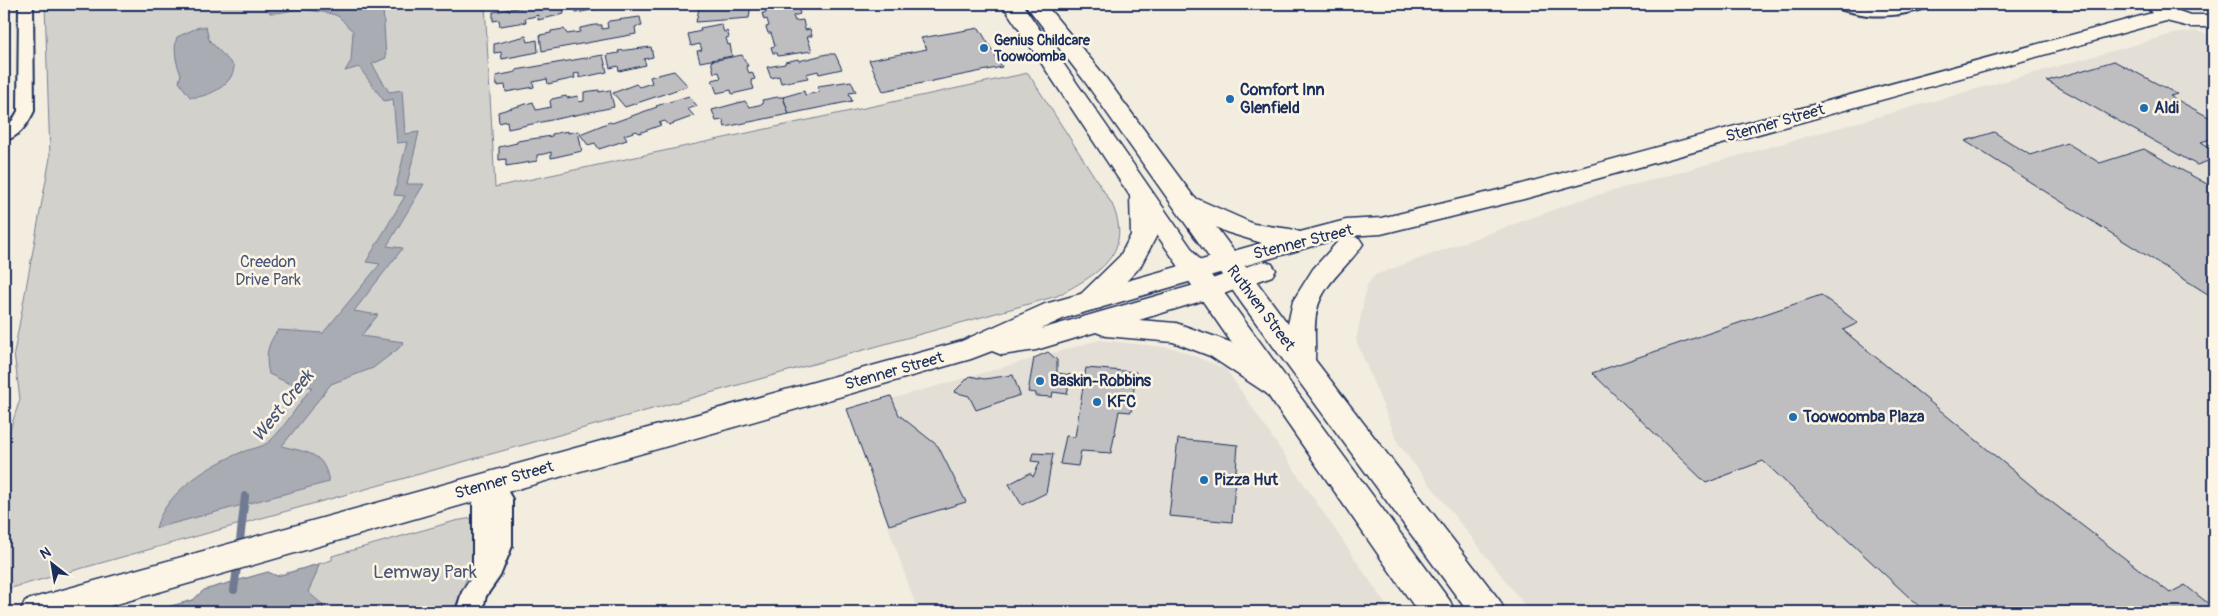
<svg xmlns="http://www.w3.org/2000/svg" width="2218" height="616" viewBox="0 0 2218 616" font-family="Pangolin,sans-serif">
  <rect width="100%" height="100%" fill="#f3ede0"/>
  <filter id="ink" filterUnits="userSpaceOnUse"><feTurbulence type="fractalNoise" baseFrequency=".02" numOctaves="2"/><feDisplacementMap in="SourceGraphic" scale="10" xChannelSelector="R" yChannelSelector="G"/><feConvolveMatrix kernelMatrix="1 2 1 2 8 2 1 2 1" color-interpolation-filters="sRGB"/></filter>
  <g filter="url(#ink)">
    <path fill="#e3dfd6" d="M2195 31 2214 36V612H1530L1399 445 1356 340 1367 285 1375 275 1580 200 2173 34Z
      M1099 340 1174 348 1226 369 1391 612H918L848 411Z"/>
    <path fill="#d3d1cc" stroke="#778095" d="M45 4H485L495 187 1028 73 1112 204C1135 256 1095 275 1057 296L4 590V448L20 399 14 353 50 158Z
      M472 518 475 521V558L453 612H149L193 600 204 590 268 572 277 576 332 560V556L455 521Z"/>
    <path fill="#a9acb3" stroke="#707a91" d="M232 4H380L383 8 386 58 372 64 389 92 402 90 405 134 419 132 407 184H424L387 246 403 248 354 311 378 315 361 336 404 342 398 349 373 368 331 384 282 446C307 453 324 451 329 482L156 528C165 492 210 465 242 452 250 449 264 447 270 441 286 426 298 404 312 387L288 383 269 374C265 355 267 345 278 330L323 333 380 264 366 262 405 196 394 195 407 142 397 143 393 99 384 101 359 67 345 71 351 61 353 31C347 27 344 21 339 17 333 12 301 9 293 10 284 12 279 13 270 13L265 5Z
      M199 27H206L209 40 234 66C234 85 206 99 190 97L179 82 181 74C176 65 173 47 177 37Z
      M319 564 315 577 308 592 322 604 325 612H150L193 600 204 590 268 572 277 576Z"/>
    <g fill="none" stroke-linecap="round" stroke-linejoin="round">
      <path stroke="#707a91" stroke-width="8" d="M239 550 245 496
        M234 590 238 560"/>
    </g>
    <path fill="#bebec0" stroke="#1b2f5e" d="M539 4H562L564 14 538 20V15L532 17 525 18 526 22 500 26 499 20 493 21V12Z
      M567 4H601L602 8 576 13 575 8 567 10Z
      M700 4H751L749 18 696 22Z
      M770 4H797L800 14 793 16 795 21 803 20 805 30 810 29 812 36H807L812 51 778 56 777 53H773L771 47 775 46 771 33H768L766 27 769 26 767 19 764 20 762 13H766L763 5Z
      M640 17 642 26 635 27 636 34 542 51 540 35 551 33V31L564 29 567 34 580 32V28L595 25H602V29L608 28 607 23 609 21Z
      M721 24 724 32 727 31 729 37 726 38 728 45 730 44 732 56 700 62 697 51 702 50 700 44 691 46 688 34 701 31 700 28Z
      M979 28 1002 67 883 91 869 60 927 49 921 38Z
      M526 36 528 42 537 40 538 52 502 59 501 52 494 53V44Z
      M651 47 653 57 644 59 646 65 619 71 618 66 610 68 607 55 619 53 618 51Z
      M827 54H835L842 69 819 74 818 71 806 74 808 78 781 83 779 76 771 78 767 67 785 64V62L798 59 799 61Z
      M603 55 607 72 579 78V73L574 74 575 78 548 84 547 79 533 82 534 87 506 92 505 85 497 86 496 76 516 72V70Z
      M742 55 748 66H746L749 73 752 72 755 79 751 80 754 89 732 94 731 90 717 93 712 80 721 78 719 72 714 73 711 61Z
      M2114 61 2177 94 2170 96 2214 120V138L2201 142 2214 150V159L2197 165 2047 81Z
      M674 71 688 86 625 107 613 93 636 84 639 87 652 83 650 77Z
      M851 81 856 92 849 93 852 101 789 114 783 97 804 91 805 95 819 92 818 86Z
      M599 90V92L610 90 614 107 508 129 507 121 499 123 498 112 533 102 536 110 551 107 550 101 552 99 566 96 567 98 578 96 579 102 584 101V92Z
      M689 96 697 106 688 109 694 116 669 125 665 121 659 123 661 125 639 133 637 131 624 135 627 140 599 149 595 143 588 145 580 134 610 122 612 123 657 107 656 106Z
      M778 97H783L789 114 725 127 723 120 716 121 712 110 745 101 749 107 763 104 762 100Z
      M568 131V133L578 131 582 151 551 158V152L544 154 537 155V161L506 166V159L499 160V147L517 143V141L552 136V134Z
      M1994 132 2030 155 2067 143 2100 163 2144 149 2214 188V298L1965 141Z
      M1821 295 1858 323 1843 330 2045 497 2170 593 2185 585 2214 608V612H1925L1763 461 1706 483 1592 373Z
      M1048 352 1057 360V373L1071 375 1067 394 1053 392 1052 397 1036 396V393L1028 392 1034 358Z
      M1086 368 1136 372 1131 412 1119 411 1111 453 1081 451 1078 466 1060 464 1066 436 1075 437Z
      M1013 375 1020 395 976 410 969 396 954 392 970 376 984 379Z
      M891 396 899 415 938 446 966 502 889 525 847 409Z
      M1178 439 1238 445 1232 522 1169 516Z
      M1033 453 1053 454 1046 493 1022 505 1009 484 1030 473 1033 477 1040 462 1031 461Z"/>
    <g fill="none" stroke-linecap="round" stroke-linejoin="round">
      <g stroke="#1b2f5e" stroke-width="4">
        <path id="street" d="M19 4H33L34 111C28 124 19 137 4 141V128L13 120 18 111Z
          M1834 4C1850 4 1865 8 1881 8 1898 8 1915 3 1932 4L1930 7C1903 15 1879 19 1851 12 1845 11 1837 9 1834 4Z
          M492 475 500 478 512 499V546L500 576 486 596 482 612H456L462 592 473 575V503L484 478Z"/>
      </g>
      <g stroke="#1b2f5e" stroke-width="3">
        <path id="secondary" d="M2144 4H2165L2173 9 2190 15H2214V27H2190L2166 21 1524 199 1381 234 1347 236 1065 318 1041 329 1198 284 1254 264 1263 261 1272 264 1276 270 1272 276 1218 296 1139 320 1176 323 1230 342 1286 377 1291 385 1286 393 1276 396 1266 393 1210 356 1173 342 1106 336 1096 332 1036 350 1002 355 992 351 971 359 89 612H20L25 601 37 597 962 341 1045 304 1262 243 1226 232 1175 207 1172 202 1175 197 1184 194 1193 197 1254 224 1290 229 1300 232 1346 220 1381 218 1511 187 2152 13Z"/>
      </g>
      <g stroke="#1b2f5e" stroke-width="3">
        <path id="highway" d="M1002 4H1022L1194 252 1450 601 1455 612H1418L1157 235 1140 267 1101 308 1091 310 1081 308 1077 301 1081 294 1120 256 1131 235 1130 196Z
          M1025 4H1045L1099 69 1288 324 1293 301 1313 269 1341 238 1350 236 1359 238 1363 244C1349 266 1323 283 1317 310 1313 326 1316 344 1315 360L1500 601 1505 612H1468L1243 305 1083 79Z"/>
      </g>
      <use href="#street" fill="#fcf5e5" fill-rule="evenodd"/>
      <use href="#secondary" fill="#fcf5e5" fill-rule="evenodd"/>
      <use href="#highway" fill="#fcf5e5" fill-rule="evenodd"/>
    </g>
  </g>
  <g fill="#1f6fb2" stroke="#fcf5e5" stroke-width="2">
    <circle cx="984" cy="48" r="5"/>
    <circle cx="1230" cy="99" r="5"/>
    <circle cx="2144" cy="108" r="5"/>
    <circle cx="1040" cy="381" r="5"/>
    <circle cx="1097" cy="402" r="5"/>
    <circle cx="1793" cy="417" r="5"/>
    <circle cx="1204" cy="480" r="5"/>
  </g>
  <g text-anchor="middle" dominant-baseline="central" stroke-width="5" stroke-linejoin="round" paint-order="stroke">
    <g font-size="14" font-weight="bold" fill="#1b2f5e" stroke="#fcf5e5" text-anchor="start">
      <text x="994" y="40">Genius Childcare<tspan x="994" dy="16">Toowoomba</tspan></text>
    </g>
    <g font-size="16" font-weight="bold" fill="#1b2f5e" stroke="#fcf5e5" text-anchor="start">
      <text x="1240" y="90">Comfort Inn<tspan x="1240" dy="18">Glenfield</tspan></text>
      <text x="2154" y="108">Aldi</text>
      <text x="1050" y="381">Baskin-Robbins</text>
      <text x="1107" y="402">KFC</text>
      <text x="1803" y="417">Toowoomba Plaza</text>
      <text x="1214" y="480">Pizza Hut</text>
    </g>
    <g font-size="16" fill="#1b2f5e" stroke="#fcf5e5">
      <text transform="translate(1775 123) rotate(-16)">Stenner Street</text>
      <text transform="translate(1303 242) rotate(-14)">Stenner Street</text>
      <text transform="translate(1261 308) rotate(53)">Ruthven Street</text>
      <text transform="translate(894 371) rotate(-16)">Stenner Street</text>
      <text transform="translate(504 480) rotate(-16)">Stenner Street</text>
    </g>
    <g font-size="16" fill="#49587a" stroke="#fcf5e5">
      <text x="268" y="262">Creedon<tspan x="268" dy="18">Drive Park</tspan></text>
    </g>
    <g font-size="18" font-style="italic" fill="#465478" stroke="#fcf5e5">
      <text transform="translate(283 406) rotate(-51)">West Creek</text>
    </g>
    <g font-size="19" fill="#49587a" stroke="#fcf5e5">
      <text x="425" y="572">Lemway Park</text>
    </g>
  </g>
  <rect width="2218" height="616" fill="none" stroke="#fcf5e5" stroke-width="20"/>
  <rect x="10" y="10" width="2198" height="596" fill="none" stroke="#1b2f5e" stroke-width="2" filter="url(#ink)"/>
  <g transform="translate(52 564) rotate(329)" stroke="#fcf5e5" stroke-width="4" paint-order="stroke">
  <path d="M0-4L9 19L0 12L-9 19Z" fill="#1b2f5e"/>
  <text y="-8" font-size="14" font-weight="bold" text-anchor="middle" fill="#1b2f5e">N</text>
  </g>
</svg>
